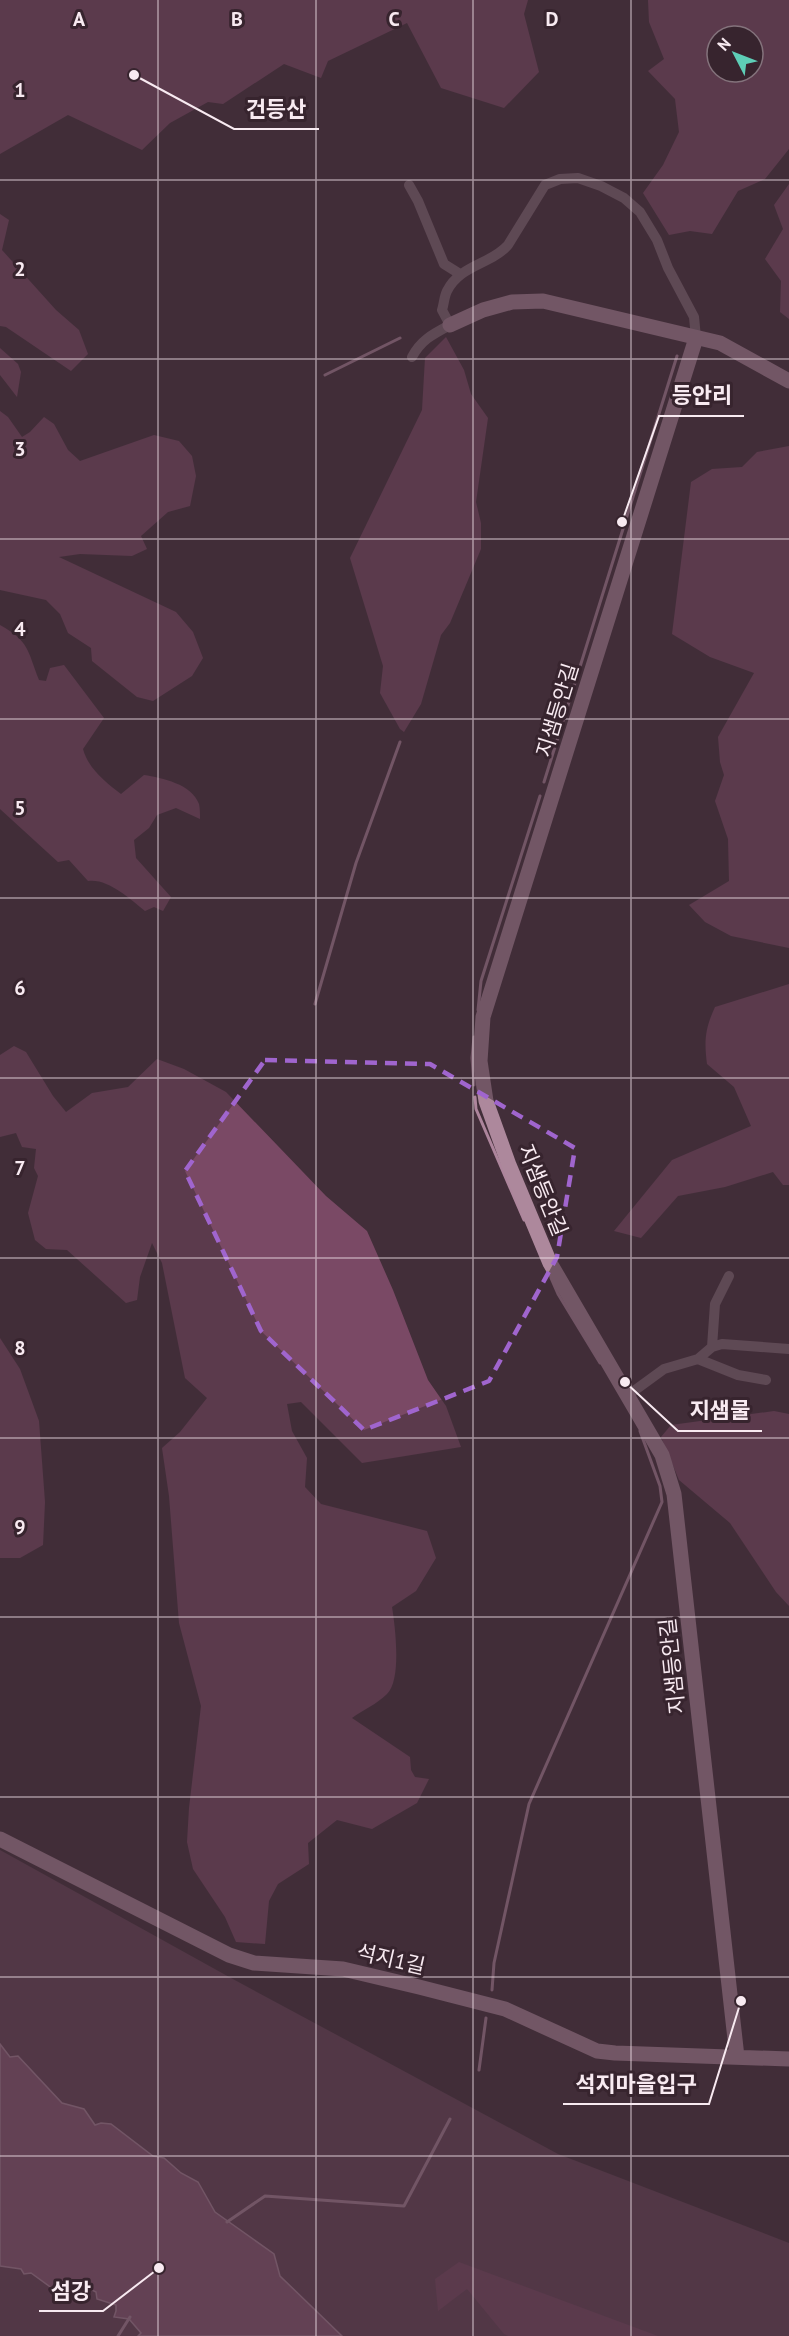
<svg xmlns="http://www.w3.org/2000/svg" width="789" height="2336" viewBox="0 0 789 2336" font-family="'PT Sans','Noto Sans KR',sans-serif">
  <rect width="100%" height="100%" fill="#422e39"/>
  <path fill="#664457" d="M0 1850 231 1978 558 2154 789 2243V2336H342L280 2276 274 2254 215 2212 198 2182 181 2173 164 2158 153 2156 111 2124 95 2125 84 2109 62 2103 4 2050 0 2044Z
    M0 2266 21 2269 74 2285 79 2290 88 2288 96 2292 97 2299 116 2305 117 2311 129 2319 141 2333 138 2336H0Z"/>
  <path fill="#7a4965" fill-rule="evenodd" d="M0 0H528L524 14 539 72 504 108 441 88 407 23 328 61 321 78 284 64 223 104 208 102 170 123 142 150 68 115 0 154Z
    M648 0H789V149L765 179 738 191 712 234 690 231 669 235 643 193 663 165 679 132 675 99 648 71 664 59 649 22ZM717 36H753V72H717Z
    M789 184V319L780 312 781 281 765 259 783 229 774 205Z
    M0 214 9 220 2 250 56 310 79 330 88 354 71 371 6 327 0 326Z
    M446 337 464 370 471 394 488 418 476 502 481 523V549L450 623 441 635 421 704 404 732 400 729 380 693 383 666 350 558 422 410 425 358Z
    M0 348 18 364 21 372 17 397 0 375Z
    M0 411 8 417 22 437 30 432 44 417 54 424 68 450 80 461 154 435 179 441 192 456 196 476 190 506 168 512 141 536 147 549 132 556 80 554 59 557 176 612 193 632 203 658 192 676 153 701 137 697 92 661 91 648 68 633 60 614 46 600 0 590Z
    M789 446V948L731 936 705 922 689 905 729 881 728 839 715 801 724 775 720 762 718 737 754 673 710 657 672 634 691 482 712 469 742 467 757 452Z
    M0 625C30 642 27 650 39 680L46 681 50 668 64 665 104 718 83 749C88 768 105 782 121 794L144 775C162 778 192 784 199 804 200 808 200 815 200 819L176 808 157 815 149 828 134 840 136 858 171 897 163 911 154 907 145 911C130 899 108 878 88 881L69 860 58 862 0 809Z
    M789 984V1185H783L773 1172 725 1187 678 1196 641 1238 614 1231 672 1160 751 1126 734 1087 707 1064C704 1040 705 1029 715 1007Z
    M14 1046 26 1052 53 1096 66 1112 92 1093 128 1087 157 1059 184 1069 226 1092 326 1196 367 1231 393 1290 428 1380 446 1406 461 1447 362 1463 301 1402 287 1404 292 1431 307 1458 305 1487 321 1504 427 1531 436 1558 416 1591 392 1607C395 1625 402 1680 387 1694 377 1704 363 1710 352 1718L410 1757 411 1770 415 1777 429 1779 417 1803 372 1829 337 1820 308 1843 309 1864 278 1884 269 1901 265 1944 236 1942 225 1917 193 1869 187 1842 189 1808 201 1706 179 1623 169 1496 162 1448 180 1432 207 1398 185 1378 162 1263 152 1243 140 1277 137 1300 126 1303 67 1250 46 1249 35 1240 28 1213 38 1176 34 1168 36 1149 22 1147 16 1133 0 1137V1055Z
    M0 1338 20 1369 39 1421 45 1502 43 1545 20 1558H0Z
    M774 1411 789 1414V1606L776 1592 730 1523 679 1480 661 1437 671 1425Z
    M459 2262 658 2336H508L504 2334 467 2289 438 2311 435 2279Z"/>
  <path fill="#8d5a77" stroke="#ad859c" stroke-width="1.5" d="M0 2044 10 2057 18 2056 62 2103 84 2109 95 2125 101 2123 111 2124 153 2156 164 2158 181 2173 198 2182 215 2212 274 2254 280 2276 342 2336H138L141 2333 129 2319 114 2317 116 2311V2305L97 2299 96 2292 88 2288 79 2290 74 2285H67L60 2294 31 2273 24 2274 21 2269 0 2266Z"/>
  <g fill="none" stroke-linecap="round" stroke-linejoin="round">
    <path stroke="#ad859c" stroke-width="3" d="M325 375 400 338
      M544 782 677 356
      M315 1004 356 863 400 742
      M478 1010 481 981 540 796
      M474 1085 472 1058 474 1037
      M475 1097 476 1109 524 1220
      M551 1278 558 1294 600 1363
      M492 1990 494 1963 529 1804 662 1502 660 1486 640 1431
      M479 2070 486 2018
      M227 2222 265 2196 404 2206 450 2119
      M118 2336 130 2317"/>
    <path stroke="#826b77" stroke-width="10" d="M409 185 418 201 444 264 460 274
      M412 357C421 340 433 334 450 325L442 310C444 304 444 297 447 291 460 265 490 265 508 245L545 185 560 179 578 178 601 186 624 198 640 212 657 240 668 268 694 317 696 338
      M712 1347 715 1304 729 1276
      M698 1359 738 1375 766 1380
      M627 1396 664 1369 698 1359 712 1347 722 1344 789 1349"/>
    <path stroke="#ad889c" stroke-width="15" d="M450 325 483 310 512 302 543 301 720 343 789 381
      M696 338 483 1017 480 1061 486 1101 509 1165 550 1263 662 1455 674 1494 737 2057
      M0 1839 229 1955 254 1963 343 1969 419 1987 505 2009 597 2051 615 2053 789 2059"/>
  </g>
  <path d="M0 0H789V2336H0ZM265 1060 430 1064 575 1148 557 1257 489 1381 364 1430 261 1331 185 1171Z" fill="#422e39" fill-opacity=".55" fill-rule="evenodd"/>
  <path fill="none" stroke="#a065ce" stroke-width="4.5" stroke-dasharray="12 8" stroke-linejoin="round" d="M265 1060 430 1064 575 1148 557 1257 489 1381 364 1430 261 1331 185 1171Z"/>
  <path fill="none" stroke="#f8eaf1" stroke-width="1.5" stroke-opacity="0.55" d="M158 0V2336M316 0V2336M473 0V2336M631 0V2336M0 180H789M0 359H789M0 539H789M0 719H789M0 898H789M0 1078H789M0 1258H789M0 1438H789M0 1617H789M0 1797H789M0 1977H789M0 2156H789"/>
  <g text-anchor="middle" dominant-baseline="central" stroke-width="6" stroke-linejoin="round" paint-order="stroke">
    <g font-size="21" fill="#f8eaf1" stroke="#37242e">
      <text transform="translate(557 710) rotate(-73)">지샘등안길</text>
      <text transform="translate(543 1190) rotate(68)">지샘등안길</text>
      <text transform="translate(672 1666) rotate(-96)">지샘등안길</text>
      <text transform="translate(391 1959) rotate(13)">석지1길</text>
    </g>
  </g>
  <g font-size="20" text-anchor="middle" font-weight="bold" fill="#f8eaf1" stroke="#37242e" stroke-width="6" stroke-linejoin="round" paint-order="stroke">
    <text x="79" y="26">A</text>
    <text x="237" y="26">B</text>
    <text x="394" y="26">C</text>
    <text x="552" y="26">D</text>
    <text x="20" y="97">1</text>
    <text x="20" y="276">2</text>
    <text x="20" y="456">3</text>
    <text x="20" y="636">4</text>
    <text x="20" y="815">5</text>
    <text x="20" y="995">6</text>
    <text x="20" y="1175">7</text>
    <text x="20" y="1355">8</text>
    <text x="20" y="1534">9</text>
  </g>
  <path fill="none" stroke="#f8eaf1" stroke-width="2" d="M134 75L234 129H319M622 522L659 416H744M625 1382L678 1431H762M741 2001L709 2104H563M159 2268L103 2311H39"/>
  <g fill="#f8eaf1" stroke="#37242e" stroke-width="2">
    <circle cx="134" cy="75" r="6"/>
    <circle cx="622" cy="522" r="6"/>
    <circle cx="625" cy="1382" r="6"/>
    <circle cx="741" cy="2001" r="6"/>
    <circle cx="159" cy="2268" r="6"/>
  </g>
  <g font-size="22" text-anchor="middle" font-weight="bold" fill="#f8eaf1" stroke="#37242e" stroke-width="6" stroke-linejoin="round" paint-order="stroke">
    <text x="276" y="117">건등산</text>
    <text x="702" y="403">등안리</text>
    <text x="720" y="1418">지샘물</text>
    <text x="636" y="2092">석지마을입구</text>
    <text x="71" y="2299">섬강</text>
  </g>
  <g transform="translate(735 54) rotate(312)"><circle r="28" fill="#37242e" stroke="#84737c" stroke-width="1.5"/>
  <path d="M0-4.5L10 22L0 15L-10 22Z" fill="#5eceb7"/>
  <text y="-9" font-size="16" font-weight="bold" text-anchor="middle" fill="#f8eaf1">N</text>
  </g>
</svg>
